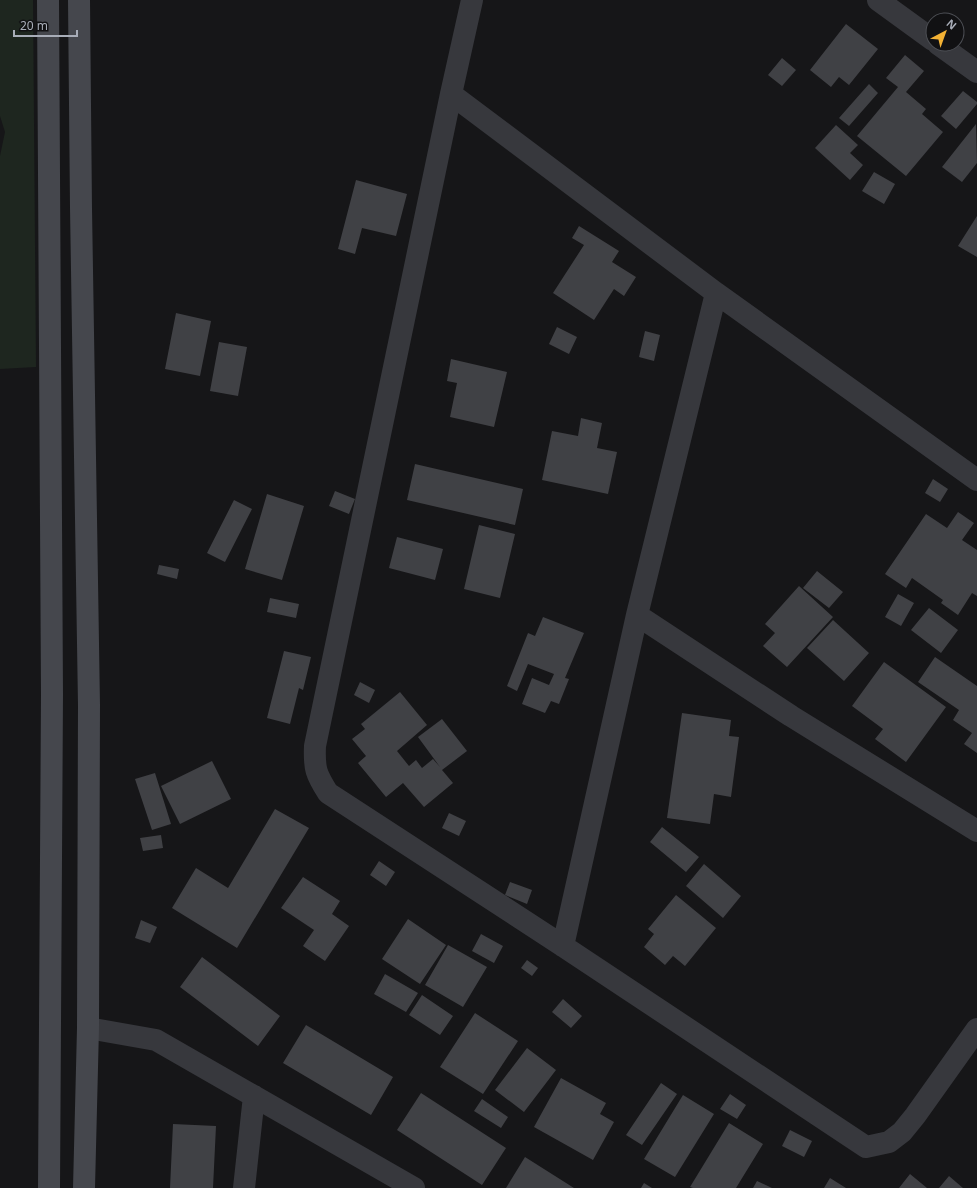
<svg xmlns="http://www.w3.org/2000/svg" width="977" height="1188" viewBox="0 0 977 1188" font-family="'Noto Sans',sans-serif">
  <rect width="100%" height="100%" fill="#161618"/>
  <path fill="#1e261f" d="M0 0H33L36 367 0 369V156L5 132 0 116Z"/>
  <path fill="#404145" d="M846 24 878 49 849 85 839 77 831 87 810 70Z
    M905 55 924 71 906 92 926 109 922 114 943 132 906 176 857 136 898 87 886 78Z
    M782 58 796 70 782 86 768 75Z
    M869 84 878 93 849 126 839 118Z
    M963 91 977 102V104L956 129 941 116Z
    M976 124 977 163 962 182 942 167Z
    M836 125 858 145 850 153 863 165 850 180 815 148Z
    M874 172 895 184 884 204 862 191Z
    M356 180 407 194 396 236 362 228 355 254 338 249Z
    M977 216V257L958 246Z
    M579 226 619 251 612 262 636 277 624 296 614 289 594 320 553 293 584 245 572 238Z
    M176 313 211 321 200 376 165 369Z
    M557 327 577 337 569 354 549 344Z
    M645 331 660 335 654 361 639 357Z
    M219 342 247 347 238 396 210 391Z
    M451 359 507 372 494 427 450 417 457 383 447 381Z
    M581 418 602 423 597 448 617 452 608 494 542 480 552 431 578 436Z
    M415 464 523 489 515 525 407 500Z
    M933 479 948 489 940 502 925 493Z
    M335 491 355 499 349 514 329 506Z
    M267 494 304 506 282 580 245 569Z
    M234 500 252 509 225 562 207 553Z
    M958 512 974 523 962 540 977 550V596L972 593 958 615 941 603 943 600 912 578 906 588 885 574 926 514 947 528Z
    M479 525 515 534 500 598 464 589Z
    M397 537 443 549 435 580 389 568Z
    M159 565 179 569 177 579 157 574Z
    M817 571 843 592 829 608 803 588Z
    M799 586 833 617 787 667 763 646 775 633 765 624Z
    M898 594 914 603 901 626 885 617Z
    M270 598 299 604 296 618 267 612Z
    M929 608 958 630 941 653 911 630Z
    M543 617 584 633 565 678 569 679 559 704 551 701 545 713 522 704 532 678 549 685 554 674 528 664 517 691 507 686 528 633 535 636Z
    M833 620 869 653 844 681 807 648Z
    M284 651 311 657 303 690 299 688 290 724 267 718Z
    M935 657 977 686V753L964 744 972 733 953 720 959 710 918 682Z
    M884 662 946 707 906 762 875 739 883 729 852 706Z
    M360 682 375 690 369 703 354 695Z
    M400 692 427 725 397 751 409 766 416 760 422 768 433 759 440 767 418 737 442 719 467 751 442 770 453 783 424 807 403 783 386 797 358 763 366 756 352 739 365 729 361 724Z
    M682 713 731 720 729 736 739 737 731 797 714 794 710 824 667 818Z
    M212 761 231 799 180 824 161 786Z
    M155 773 171 824 152 830 135 779Z
    M275 809 309 828 237 948 172 908 196 868 228 888Z
    M449 813 466 821 459 836 442 828Z
    M662 827 699 857 686 872 650 842Z
    M161 835 163 848 143 851 140 838Z
    M379 861 395 872 386 886 370 875Z
    M704 864 741 896 723 918 686 886Z
    M303 877 340 901 332 914 349 926 325 961 303 946 314 930 281 908Z
    M510 882 532 890 527 904 505 895Z
    M676 895 716 928 685 966 673 956 665 965 644 947 654 934 648 929Z
    M408 919 446 945 420 984 382 959Z
    M141 920 157 927 150 943 135 938Z
    M481 934 503 946 494 963 472 951Z
    M448 945 487 967 463 1007 425 985Z
    M202 957 280 1016 258 1046 180 987Z
    M527 960 538 968 532 976 521 968Z
    M385 974 418 993 406 1012 374 994Z
    M422 995 453 1016 440 1035 409 1015Z
    M563 999 582 1016 571 1028 552 1012Z
    M475 1013 518 1041 483 1094 440 1067Z
    M306 1025 393 1077 371 1115 283 1063Z
    M527 1048 556 1070 524 1112 495 1090Z
    M561 1078 606 1103 600 1114 614 1122 593 1160 534 1127Z
    M661 1083 677 1094 642 1145 626 1135Z
    M421 1093 506 1148 482 1185 397 1130Z
    M730 1094 746 1105 737 1119 720 1109Z
    M683 1095 714 1114 675 1177 644 1159Z
    M482 1099 508 1117 501 1128 474 1111Z
    M729 1123 763 1144 736 1188H693L690 1187Z
    M173 1124 216 1126 213 1188H170Z
    M790 1130 812 1141 804 1157 782 1146Z
    M525 1157 574 1188H506Z
    M910 1174 927 1188H899Z
    M949 1176 963 1188H939Z
    M830 1178 846 1188H824Z
    M757 1181 772 1188H753Z
    M644 1183 652 1188H641Z"/>
  <g fill="none" stroke-linecap="round" stroke-linejoin="round">
    <path stroke="#37383d" stroke-width="22" d="M472 0 451 94 315 746C314 769 316 774 328 793L563 946 866 1147 889 1142 902 1132 915 1116 977 1029
      M878 0 933 40
      M938 44 977 72
      M451 94 716 293 977 480
      M637 615 791 716 977 831
      M563 946 637 615 716 293
      M88 1028 156 1040 414 1188
      M244 1188 254 1096"/>
    <path stroke="#45474d" stroke-width="22" d="M48 0 52 694 49 1188
      M79 0 81 208 89 705 88 1028 84 1188"/>
  </g>
  <g transform="translate(945 32) rotate(41)"><circle r="19" fill="#111113" stroke="#4d4f55"/>
  <path d="M0-3L7 15L0 10L-7 15Z" fill="#f2b134"/>
  <text y="-6" font-size="11" font-weight="bold" text-anchor="middle" fill="#a8adb8">N</text>
  </g>
  <path d="M14 30v6h63v-6" fill="none" stroke="#a8adb8" stroke-width="2"/>
  <text x="20" y="30" font-size="12" fill="#a8adb8" stroke="#111113" stroke-width="3" paint-order="stroke">20 m</text>
</svg>
